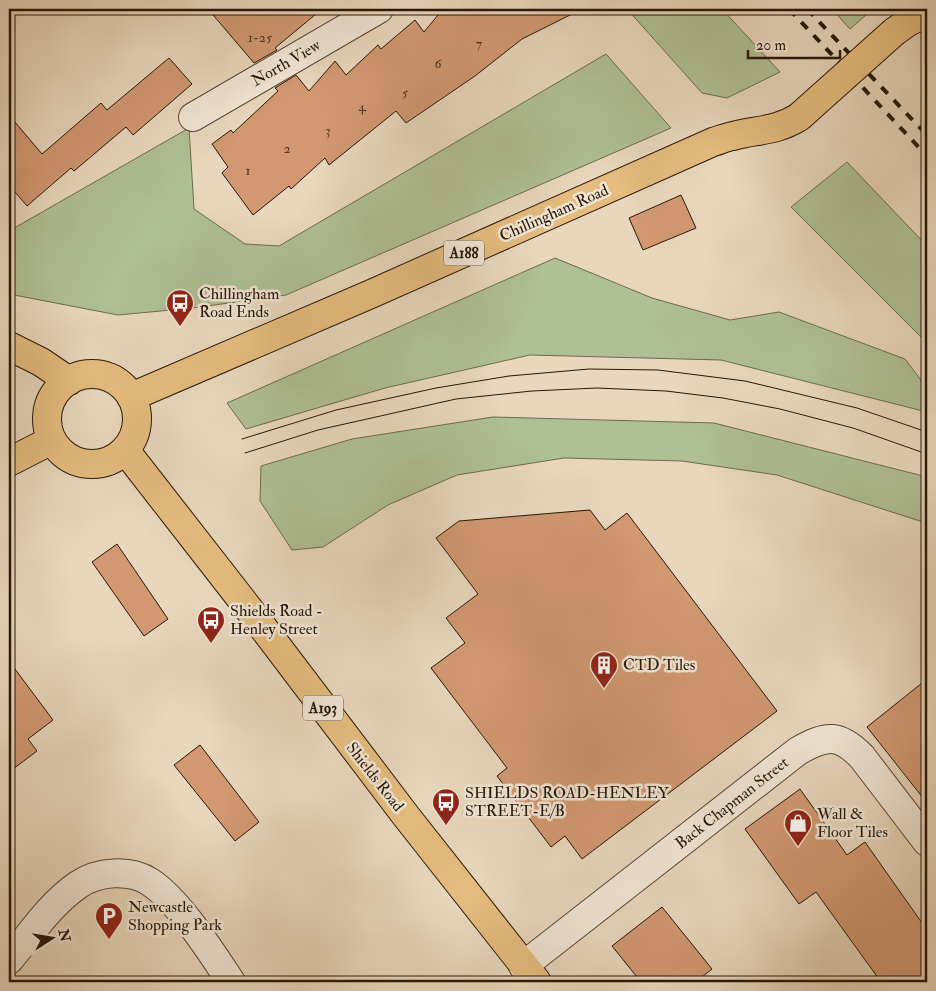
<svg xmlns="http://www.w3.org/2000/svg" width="936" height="991" viewBox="0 0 936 991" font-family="'IM FELL Double Pica',serif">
  <rect width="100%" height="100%" fill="#e8d7bd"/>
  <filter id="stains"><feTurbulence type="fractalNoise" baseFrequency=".004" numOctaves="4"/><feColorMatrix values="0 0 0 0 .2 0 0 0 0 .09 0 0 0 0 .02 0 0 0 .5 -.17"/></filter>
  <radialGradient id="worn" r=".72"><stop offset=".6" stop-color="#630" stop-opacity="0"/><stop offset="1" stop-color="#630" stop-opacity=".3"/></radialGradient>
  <path fill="#afbf96" stroke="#6c6a4e" d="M627 9H722L780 72 727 98 702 93Z
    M832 9H873L850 29Z
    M606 54 671 128 286 295 193 308 118 315 9 294V231L189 128 194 209 245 244 279 246Z
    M847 162 927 246V343L791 207Z
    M555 258 652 298 730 320 779 312 905 359 927 388V412L721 360 530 355 385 388 246 429 227 403Z
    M493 417 714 423 927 477V514L926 523 777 475 682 461 564 458 457 475 388 505 323 547 292 550 260 501 261 466 352 439Z"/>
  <path fill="#d19872" stroke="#281606" d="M208 9H322L275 48 277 50 254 63Z
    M443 9H582L522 39 475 76 406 123 396 111 329 165 325 158 291 189 289 186 253 215 222 173 228 167 212 144 231 130 233 133 278 91 275 88 296 75 309 91 335 61 346 75 378 45 381 49 415 20 424 32Z
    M169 58 192 84 133 135 126 127 74 171 71 168 27 206 9 185V115L42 154 101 103 107 110Z
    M681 195 696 228 643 250 629 218Z
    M590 510 605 530 627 513 777 711 582 859 565 836 551 847 497 776 507 768 431 668 465 643 446 618 478 594 436 538 459 521Z
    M117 544 168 619 144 636 92 562Z
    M9 661 53 720 28 739 37 751 9 772Z
    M927 679V803L867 727Z
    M200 745 259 822 235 841 174 765Z
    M800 789 847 855 865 842 927 930V982H881L816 892 799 904 745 829Z
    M662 907 712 969 696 982H641L612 946Z"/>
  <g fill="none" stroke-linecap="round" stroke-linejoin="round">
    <g stroke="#584634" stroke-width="30">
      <path id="minor" d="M193 117 379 9
        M9 960C31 934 50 904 78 885 98 871 130 869 150 882 179 901 212 953 231 982
        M523 966 798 751C826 735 839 733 862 757L927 842"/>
    </g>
    <g stroke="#281606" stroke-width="30">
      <path id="major" d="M894 32 908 22 927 13
        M9 346 41 362 69 381
        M47 419a45 45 0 1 1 90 0a45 45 0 1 1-90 0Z
        M131 397 371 294 713 142C720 140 726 137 733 136 758 129 775 132 799 117
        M125 450 252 613 406 816 537 982
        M9 462 52 440"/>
    </g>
    <use href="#minor" stroke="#f0e5d4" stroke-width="28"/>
    <use href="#major" stroke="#e4bc7e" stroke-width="28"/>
    <path stroke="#281606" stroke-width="1" d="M242 439 336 410 436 388 509 376 589 369 658 370 745 381 857 408 927 432
      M245 453 318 430 456 399 532 391 597 388 666 391 723 398 780 409 853 428 927 454"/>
    <path stroke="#281606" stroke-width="4" stroke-dasharray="9 9" stroke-linecap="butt" d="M789 9 927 156
      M807 9 927 135"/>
    <g stroke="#281606" stroke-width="30" stroke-linecap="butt">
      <path id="major-bridge" d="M799 117 894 32"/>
    </g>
    <use href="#major-bridge" stroke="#e4bc7e" stroke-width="28"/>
  </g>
  <defs>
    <g id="bus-pin" transform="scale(1.4375)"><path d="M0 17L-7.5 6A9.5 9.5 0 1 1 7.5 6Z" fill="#8f2418" stroke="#f0e5d4"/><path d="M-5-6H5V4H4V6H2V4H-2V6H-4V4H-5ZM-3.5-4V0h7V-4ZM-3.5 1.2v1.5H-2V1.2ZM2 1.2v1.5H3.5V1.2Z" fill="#fff"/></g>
    <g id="building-pin" transform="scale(1.4375)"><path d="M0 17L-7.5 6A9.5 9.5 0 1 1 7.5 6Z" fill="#8f2418" stroke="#f0e5d4"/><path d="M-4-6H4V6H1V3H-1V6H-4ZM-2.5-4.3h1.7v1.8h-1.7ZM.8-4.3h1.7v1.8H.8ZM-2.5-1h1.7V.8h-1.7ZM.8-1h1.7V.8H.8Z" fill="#fff"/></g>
    <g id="shop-pin" transform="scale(1.4375)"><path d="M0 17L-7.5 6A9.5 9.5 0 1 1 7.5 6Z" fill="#8f2418" stroke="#f0e5d4"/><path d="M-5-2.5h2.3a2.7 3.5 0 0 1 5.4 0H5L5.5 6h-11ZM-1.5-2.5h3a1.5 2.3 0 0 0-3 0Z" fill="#fff"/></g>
    <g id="parking-pin" transform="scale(1.4375)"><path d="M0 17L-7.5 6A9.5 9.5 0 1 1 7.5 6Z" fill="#8f2418" stroke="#f0e5d4"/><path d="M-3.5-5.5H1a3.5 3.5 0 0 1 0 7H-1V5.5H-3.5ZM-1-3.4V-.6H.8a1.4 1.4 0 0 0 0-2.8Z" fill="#fff"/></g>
  </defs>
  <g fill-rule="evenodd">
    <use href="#bus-pin" x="180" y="303"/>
    <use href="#bus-pin" x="211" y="620"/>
    <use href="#building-pin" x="604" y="665"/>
    <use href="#bus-pin" x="446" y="802"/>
    <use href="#shop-pin" x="798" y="823"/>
    <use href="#parking-pin" x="109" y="916"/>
  </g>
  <g text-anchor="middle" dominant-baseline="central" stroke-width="5" stroke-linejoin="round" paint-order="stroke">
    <g font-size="14" fill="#523621">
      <text x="260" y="37">1-25</text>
      <text x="479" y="43">7</text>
      <text x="438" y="63">6</text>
      <text x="405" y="92">5</text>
      <text x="362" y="106">4</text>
      <text x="328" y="130">3</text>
      <text x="287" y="148">2</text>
      <text x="248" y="170">1</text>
    </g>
    <g fill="#f0e5d4" stroke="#645444" stroke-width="1">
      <rect x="444" y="240.5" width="40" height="25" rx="4"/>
      <rect x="303" y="695.5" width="40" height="25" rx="4"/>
    </g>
    <g font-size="15" font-weight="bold" fill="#281606">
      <text x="464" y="253">A188</text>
      <text x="323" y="708">A193</text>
    </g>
    <g font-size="16" fill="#281606" stroke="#f0e5d4">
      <text transform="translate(286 63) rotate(-30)">North View</text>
      <text transform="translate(554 213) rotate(-24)">Chillingham Road</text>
      <text transform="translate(375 777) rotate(52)">Shields Road</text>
      <text transform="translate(732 803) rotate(-38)">Back Chapman Street</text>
    </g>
    <g font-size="16" fill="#281606" stroke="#f0e5d4" text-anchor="start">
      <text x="199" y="294">Chillingham<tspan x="199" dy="18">Road Ends</tspan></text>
      <text x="230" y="611">Shields Road -<tspan x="230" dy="18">Henley Street</tspan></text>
      <text x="623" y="665">CTD Tiles</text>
      <text x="465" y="793">SHIELDS ROAD-HENLEY<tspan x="465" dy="18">STREET-E/B</tspan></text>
      <text x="817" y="814">Wall &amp;<tspan x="817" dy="18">Floor Tiles</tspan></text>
      <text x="128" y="907">Newcastle<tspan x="128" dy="18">Shopping Park</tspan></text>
    </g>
  </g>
  <rect width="936" height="991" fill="none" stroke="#e8d7bd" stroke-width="30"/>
  <rect x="10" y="10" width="916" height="971" fill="none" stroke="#281606" stroke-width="2.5"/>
  <rect x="15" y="15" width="906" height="961" fill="none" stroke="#281606"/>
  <g transform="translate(52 938) rotate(78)" stroke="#f0e5d4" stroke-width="4" paint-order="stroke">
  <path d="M0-4L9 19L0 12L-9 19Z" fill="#281606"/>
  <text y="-8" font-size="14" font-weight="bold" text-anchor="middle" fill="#281606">N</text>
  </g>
  <path d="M748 50v8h92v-8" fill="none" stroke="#281606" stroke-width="2.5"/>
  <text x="756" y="50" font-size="15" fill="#281606" stroke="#f0e5d4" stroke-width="4" paint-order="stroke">20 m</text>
  <rect width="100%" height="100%" filter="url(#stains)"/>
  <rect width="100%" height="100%" fill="url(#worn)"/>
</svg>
